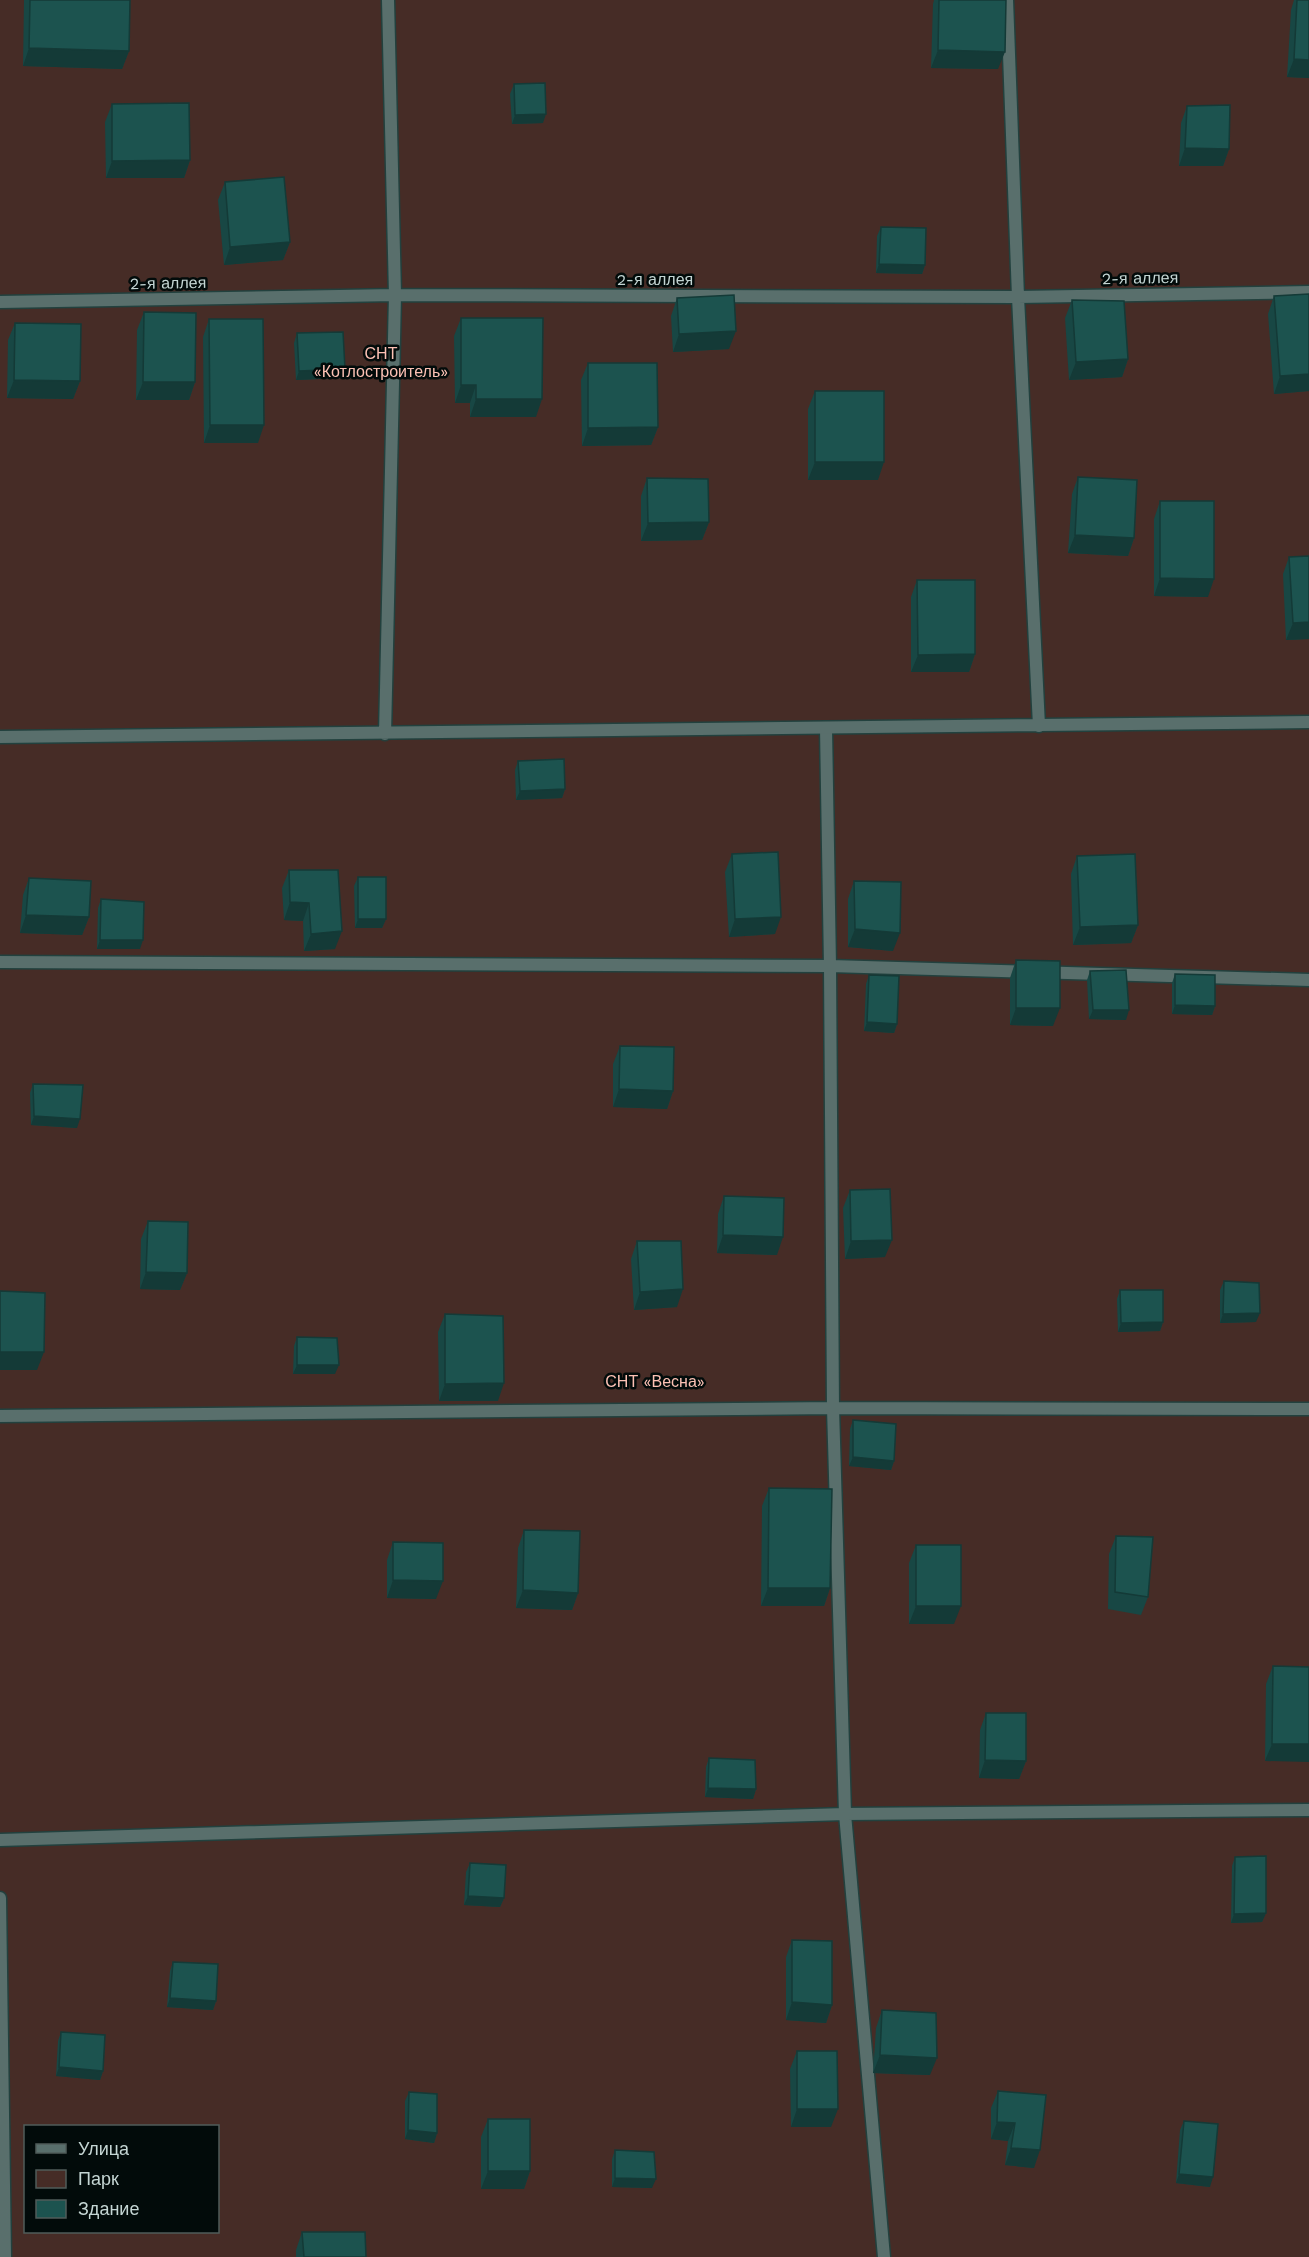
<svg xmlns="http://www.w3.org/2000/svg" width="1309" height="2257" viewBox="0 0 1309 2257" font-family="'Work Sans',sans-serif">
  <rect width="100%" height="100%" fill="#032522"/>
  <path fill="#462c26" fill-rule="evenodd" d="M0 0H1309V2257H0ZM26 2126H218V2232H26Z"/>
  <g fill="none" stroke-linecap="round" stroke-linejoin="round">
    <g stroke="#22413e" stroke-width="15">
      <path id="lane" d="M826 728 830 966 833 1408 845 1814 884 2257
        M0 962 830 966 1309 980
        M0 1416 833 1408 1309 1409
        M0 1840 845 1814 1309 1810
        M0 1898 5 2257"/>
    </g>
    <g stroke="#22413e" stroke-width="15">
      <path id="street" d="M1007 0 1018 297 1039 726
        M0 302 395 295 1018 297 1309 292
        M385 734 395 295 388 0
        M0 737 1309 722"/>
    </g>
    <use href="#lane" stroke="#596f6c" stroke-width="12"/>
    <use href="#street" stroke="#596f6c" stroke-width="12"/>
  </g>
  <path fill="#184744" d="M24 0H130L129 51 122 69 23 66Z
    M934 0H1006L998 69 931 68 933 4Z
    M1294 0H1309V78L1287 77 1291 10Z
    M514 84 543 123 512 124 510 94Z
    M112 104 190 160 184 178H106L105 122Z
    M1187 106 1229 149 1223 166H1179L1181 123Z
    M225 182 290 242 283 260 224 265 218 200Z
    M881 227 925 265 922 274 876 273 877 236Z
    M1309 294V391L1274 394 1268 314 1274 296Z
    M677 298 729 349 673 352 671 316Z
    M1072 300 1128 359 1122 377 1069 380 1065 318Z
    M144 312 195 382 189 400H136L137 330Z
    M461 318 536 417H470V403H455L454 336Z
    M209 319 258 443H204L203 337Z
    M15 323 80 381 73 399 7 398 8 340Z
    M297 333 341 378 296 380 294 343Z
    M588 363 658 427 651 445 582 446 581 380Z
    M815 391 878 480H808V409Z
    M1078 477 1134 538 1128 556 1068 553 1072 494Z
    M647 478 709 522 702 540 641 541V496Z
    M1160 501 1208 597 1154 596V519Z
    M1289 557 1309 639 1286 640 1283 574Z
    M917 580 975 654 969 672H911V597Z
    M518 761 565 789 562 798 516 800 515 770Z
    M732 854 775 934 729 937 725 872Z
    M1077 856 1138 925 1131 943 1073 945 1071 874Z
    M289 870 335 949 304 951 303 921 284 920 282 888Z
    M358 877 386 919 382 928H355L354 886Z
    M29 878 89 917 82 935 20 933 23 895Z
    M854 881 893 951 848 947V899Z
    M101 899 140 949H97L98 908Z
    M1016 960 1053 1026 1010 1025V978Z
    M1090 971 1126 1020 1089 1019 1087 980Z
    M1175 974 1215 1006 1212 1015 1172 1014V983Z
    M869 975 897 1024 894 1033 864 1031 866 984Z
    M620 1046 673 1091 667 1109 613 1107V1064Z
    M33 1084 77 1128 31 1125 30 1093Z
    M850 1190 885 1257 845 1259 843 1208Z
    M724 1196 777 1255 717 1253 718 1214Z
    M148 1221 187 1273 180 1290 140 1289 141 1239Z
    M637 1241 677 1307 634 1310 631 1259Z
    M1224 1281 1256 1322 1220 1323V1290Z
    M1120 1290 1163 1322 1160 1331 1118 1332 1117 1299Z
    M445 1314 498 1401H439L438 1332Z
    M297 1337 335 1374H293L294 1346Z
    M853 1420 894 1461 891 1470 849 1466 850 1429Z
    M769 1488 830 1588 824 1606H761L762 1506Z
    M524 1530 578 1593 572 1610 516 1608 518 1548Z
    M1116 1536 1148 1597 1141 1615 1108 1609 1109 1554Z
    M393 1542 436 1599 387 1598V1560Z
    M916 1545 954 1624H909V1563Z
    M1273 1666 1309 1667 1265 1761 1266 1684Z
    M986 1713 1026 1761 1019 1779 979 1778 980 1730Z
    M709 1758 756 1789 753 1799 705 1797 706 1767Z
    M1235 1857 1266 1913 1262 1922 1231 1923 1232 1866Z
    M470 1863 504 1898 500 1907 464 1905 466 1872Z
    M792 1940 832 2005 826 2023 786 2020V1957Z
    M173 1962 216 2001 213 2010 167 2007 170 1971Z
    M882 2010 930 2075 873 2073 876 2028Z
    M61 2032 103 2071 100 2080 56 2076 58 2041Z
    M797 2051 831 2127H791L790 2069Z
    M998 2091 1046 2095 1034 2168 1005 2165 1008 2141 991 2139V2108Z
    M409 2092 437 2133 434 2143 405 2139V2101Z
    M488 2119 530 2171 524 2189H481V2137Z
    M1184 2121 1210 2187 1176 2183 1180 2130Z
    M615 2150 652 2188 612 2187V2159Z
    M302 2232 366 2257H296V2250Z"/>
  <path fill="#143a37" d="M29 48 129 51 122 69 23 66Z
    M938 50 1005 52 998 69 931 68Z
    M1294 59 1309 60V78L1287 77Z
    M546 114 543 123 512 124 515 115Z
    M1185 148 1229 149 1223 166H1179Z
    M190 160 184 178H106L112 161Z
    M290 242 283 260 224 265 230 247Z
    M879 264 925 265 922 274 876 273Z
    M736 331 729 349 673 352 679 334Z
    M1128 359 1122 377 1069 380 1076 362Z
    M345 369 341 378 296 380 299 371Z
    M1309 374V391L1274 394 1280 376Z
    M14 380 80 381 73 399 7 398Z
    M143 382H195L189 400H136Z
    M461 385H476L470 403H455Z
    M476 399H542L536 417H470Z
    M210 425H264L258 443H204Z
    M658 427 651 445 582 446 588 428Z
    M815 462H884L878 480H808Z
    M709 522 702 540 641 541 648 523Z
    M1075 535 1134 538 1128 556 1068 553Z
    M1160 578 1214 579 1208 597 1154 596Z
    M1309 622V639L1286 640 1293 623Z
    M975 654 969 672H911L918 655Z
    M565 789 562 798 516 800 520 791Z
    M290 902 309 903 303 921 284 920Z
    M26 915 89 917 82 935 20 933Z
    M781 917 775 934 729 937 735 919Z
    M358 919H386L382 928H355Z
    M1138 925 1131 943 1073 945 1080 927Z
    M855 929 900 933 893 951 848 947Z
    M342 931 335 949 304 951 311 934Z
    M100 940H143L140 949H97Z
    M1175 1005 1215 1006 1212 1015 1172 1014Z
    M1016 1008H1060L1053 1026 1010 1025Z
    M1093 1010H1129L1126 1020 1089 1019Z
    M867 1022 897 1024 894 1033 864 1031Z
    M619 1089 673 1091 667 1109 613 1107Z
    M34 1116 80 1119 77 1128 31 1125Z
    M723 1235 783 1237 777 1255 717 1253Z
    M892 1240 885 1257 845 1259 851 1241Z
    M146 1272 187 1273 180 1290 140 1289Z
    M683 1289 677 1307 634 1310 640 1292Z
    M1260 1313 1256 1322 1220 1323 1223 1314Z
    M1163 1322 1160 1331 1118 1332 1121 1323Z
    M0 1352H44L37 1370H0Z
    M297 1365H339L335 1374H293Z
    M504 1383 498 1401H439L445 1384Z
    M853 1457 894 1461 891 1470 849 1466Z
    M393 1580 443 1581 436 1599 387 1598Z
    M768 1588H830L824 1606H761Z
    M523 1590 578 1593 572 1610 516 1608Z
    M916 1606H961L954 1624H909Z
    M1272 1744H1309V1762L1265 1761Z
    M985 1760 1026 1761 1019 1779 979 1778Z
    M708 1788 756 1789 753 1799 705 1797Z
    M468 1896 504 1898 500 1907 464 1905Z
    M1266 1913 1262 1922 1231 1923 1234 1914Z
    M170 1998 216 2001 213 2010 167 2007Z
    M792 2002 832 2005 826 2023 786 2020Z
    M880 2055 937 2058 930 2075 873 2073Z
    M59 2067 103 2071 100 2080 56 2076Z
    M797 2109H838L831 2127H791Z
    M997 2122 1015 2123 1008 2141 991 2139Z
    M408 2130 437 2133 434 2143 405 2139Z
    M1011 2148 1040 2150 1034 2168 1005 2165Z
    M488 2171H530L524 2189H481Z
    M1179 2174 1213 2177 1210 2187 1176 2183Z
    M615 2178 656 2179 652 2188 612 2187Z"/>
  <path fill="#1c534f" stroke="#143a37" stroke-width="1.5" d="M30 0H130L129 51 29 48Z
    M939 0H1006L1005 52 938 50Z
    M1297 0H1309V60L1294 59Z
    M545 83 546 114 515 115 514 84Z
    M189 103 190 160 112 161V104Z
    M1230 105 1229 149 1185 148 1187 106Z
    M284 177 290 242 230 247 225 182Z
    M881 227 926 228 925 265 879 264Z
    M1309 294V374L1280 376 1274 296Z
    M734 295 736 331 679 334 677 298Z
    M1072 300 1124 301 1128 359 1076 362Z
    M144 312 196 313 195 382H143Z
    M461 318H543L542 399H476V385H461Z
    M209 319H263L264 425H210Z
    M15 323 81 324 80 381 14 380Z
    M343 332 345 369 299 371 297 333Z
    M588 363H657L658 427 588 428Z
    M815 391H884V462H815Z
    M1078 477 1137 480 1134 538 1075 535Z
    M647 478 708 479 709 522 648 523Z
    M1160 501H1214V579L1160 578Z
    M1309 556V622L1293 623 1289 557Z
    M917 580H975V654L918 655Z
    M564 759 565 789 520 791 518 761Z
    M778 852 781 917 735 919 732 854Z
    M1135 854 1138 925 1080 927 1077 856Z
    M289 870H338L342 931 311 934 309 903 290 902Z
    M358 877H386V919H358Z
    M29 878 91 881 89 917 26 915Z
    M854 881 901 882 900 933 855 929Z
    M101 899 144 902 143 940H100Z
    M1016 960 1060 961V1008H1016Z
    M1126 970 1129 1010H1093L1090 971Z
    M1175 974 1215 975V1006L1175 1005Z
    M869 975 899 976 897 1024 867 1022Z
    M620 1046 674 1047 673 1091 619 1089Z
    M33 1084 83 1085 80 1119 34 1116Z
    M890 1189 892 1240 851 1241 850 1190Z
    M724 1196 784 1198 783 1237 723 1235Z
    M148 1221 188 1222 187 1273 146 1272Z
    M637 1241H681L683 1289 640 1292Z
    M1224 1281 1259 1283 1260 1313 1223 1314Z
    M1120 1290H1163V1322L1121 1323Z
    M0 1291 45 1293 44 1352H0Z
    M445 1314 503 1316 504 1383 445 1384Z
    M297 1337 337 1338 339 1365H297Z
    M853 1420 896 1424 894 1461 853 1457Z
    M769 1488 832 1489 830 1588H768Z
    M524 1530 580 1531 578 1593 523 1590Z
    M1116 1536 1153 1537 1148 1597 1115 1592Z
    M393 1542 443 1543V1581L393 1580Z
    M916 1545H961V1606H916Z
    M1273 1666 1309 1667V1744H1272Z
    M986 1713H1026V1761L985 1760Z
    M709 1758 755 1760 756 1789 708 1788Z
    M1266 1856V1913L1234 1914 1235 1857Z
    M470 1863 506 1865 504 1898 468 1896Z
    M792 1940 832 1941V2005L792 2002Z
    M173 1962 218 1964 216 2001 170 1998Z
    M882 2010 936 2013 937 2058 880 2055Z
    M61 2032 105 2035 103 2071 59 2067Z
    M797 2051H837L838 2109H797Z
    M998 2091 1046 2095 1040 2150 1011 2148 1015 2123 997 2122Z
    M409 2092 437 2094V2133L408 2130Z
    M488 2119H530V2171H488Z
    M1184 2121 1218 2124 1213 2177 1179 2174Z
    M615 2150 654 2152 656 2179 615 2178Z
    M302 2232H365L366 2257H304Z"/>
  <g text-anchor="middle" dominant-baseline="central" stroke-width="5" stroke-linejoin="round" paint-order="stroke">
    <g font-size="16" fill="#c4d5d3" stroke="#020b0a">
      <text transform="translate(1140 278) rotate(-1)">2-я аллея</text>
      <text x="655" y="279">2-я аллея</text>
      <text transform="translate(168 283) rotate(-1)">2-я аллея</text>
    </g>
    <g font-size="16" fill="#fcc1b4" stroke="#020b0a">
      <text x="381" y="353">СНТ<tspan x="381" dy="18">«Котлостроитель»</tspan></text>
      <text x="655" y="1381">СНТ «Весна»</text>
    </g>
  </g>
  <rect x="24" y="2125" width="195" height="108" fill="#020b0a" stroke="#505c5a" stroke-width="1.5"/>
  <rect x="36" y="2144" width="30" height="9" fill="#596f6c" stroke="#505c5a" stroke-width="1.5"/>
  <text x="78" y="2155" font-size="18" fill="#c4d5d3">Улица</text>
  <rect x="36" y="2170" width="30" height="18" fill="#462c26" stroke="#505c5a" stroke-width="1.5"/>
  <text x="78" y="2185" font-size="18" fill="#c4d5d3">Парк</text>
  <rect x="36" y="2200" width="30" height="18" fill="#1c534f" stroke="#505c5a" stroke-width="1.5"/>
  <text x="78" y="2215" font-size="18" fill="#c4d5d3">Здание</text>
</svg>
